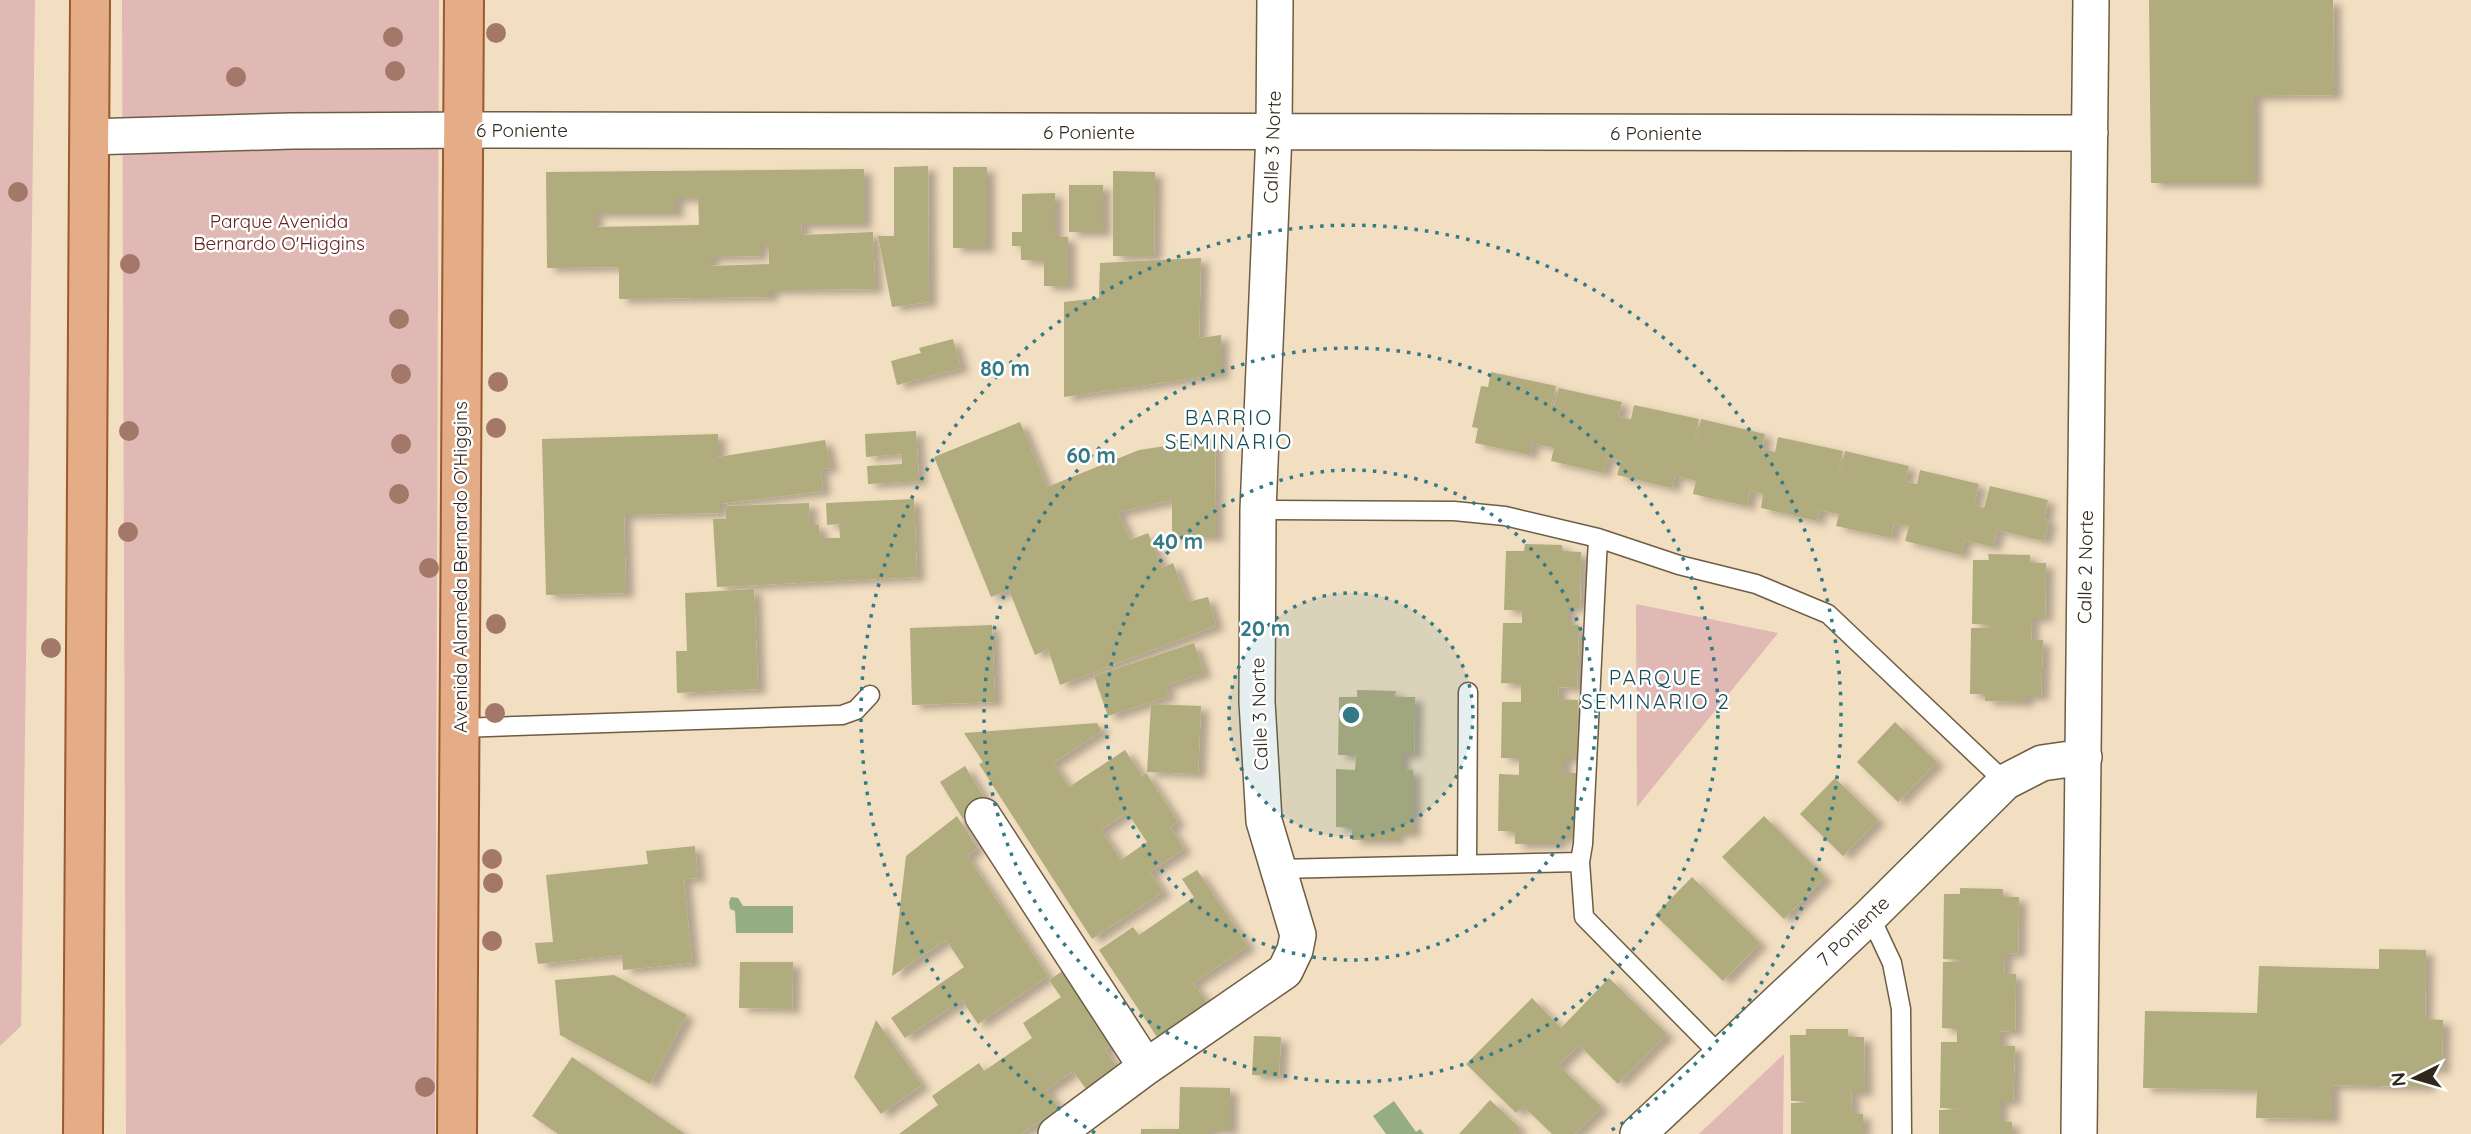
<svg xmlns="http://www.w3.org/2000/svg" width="2471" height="1134" viewBox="0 0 2471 1134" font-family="Quicksand,sans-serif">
  <defs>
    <filter id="shadow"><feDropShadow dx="8" dy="4.5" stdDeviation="3.5" flood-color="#0004"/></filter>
  </defs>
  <rect width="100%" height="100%" fill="#f2dec1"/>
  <path fill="#e0b8b4" d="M0 0H35L21 1026 0 1046Z
    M122 0H439L435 1134H126Z
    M1636 604 1778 633 1637 807Z
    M1784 1054 1783 1134H1699Z"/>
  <path fill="#96ad82" d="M731 897 738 898 743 906H793V933H736L735 911 730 909 729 902Z
    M1394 1101 1416 1132 1420 1129 1424 1134H1386L1373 1116Z"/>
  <path fill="#b0ac7d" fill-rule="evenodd" filter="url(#shadow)" d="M2149 0H2333L2334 95 2254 96V183H2151Z
    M928 166 929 302 892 307 878 236H894V167Z
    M953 167H987V248H953Z
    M864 169V224H801L802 235 873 232 875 289 770 290V297L619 299V267L547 268 546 172ZM676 198H698L699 225 595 227V213H676ZM760 245H769V264L711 266V257L760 256Z
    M1113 171 1155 172 1154 256H1113Z
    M1069 185H1103V232H1069Z
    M1055 193V237H1068V286H1044V261L1021 260V246H1012V232H1022V194Z
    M1201 258 1199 338 1221 335V374L1064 397V302L1099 298 1100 263Z
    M953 339 961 368 897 385 891 361 921 353 919 348Z
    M1491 372 1556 386 1551 406H1554L1559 388 1622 402 1618 417 1631 419 1634 405 1699 419 1694 438 1697 439 1701 419 1765 434 1762 449 1775 452 1778 437 1843 451 1838 470 1841 471 1845 451 1909 466 1905 481 1911 483 1917 484 1920 470 1979 484 1974 505 1984 508 1990 486 2048 500 2044 519 2049 521 2044 541 1997 530 1993 547 1964 540 1961 555 1905 541 1909 526 1902 525 1894 523 1891 538 1836 526 1839 514 1819 510 1817 521 1761 508 1763 494 1750 490 1747 506 1693 494 1696 481 1675 476 1672 488 1617 475 1621 461 1615 459 1607 458 1603 473 1551 461 1554 448 1532 443 1530 455 1475 443 1478 428 1472 427 1481 386 1488 387Z
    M1020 422 1047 487 1139 450 1172 445V440L1215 439 1216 537H1172V500L1118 512 1130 540 1148 533 1162 568 1173 563 1188 602 1208 597 1216 626 1060 685 1048 649 1035 655 1009 590 991 597 934 457Z
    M916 431 919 481 868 484 867 466 902 464V454L866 457 865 434Z
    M718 434V457L825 440 831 468 821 469 823 491 720 504V513L624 515 626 593 546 595 542 439Z
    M914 499 917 577 717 587 713 519H726L725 506 809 503 810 525H819L820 538H840L839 524 827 525 826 503Z
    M1525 544 1562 545 1563 551 1581 552 1580 607H1568V625H1579L1577 688 1558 687 1559 699 1578 700 1577 758H1564V773H1576L1575 837H1560V844H1515V831H1498L1499 774 1519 775V758H1501L1502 702H1521V684L1501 683 1503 623H1522V610H1504L1506 551H1524Z
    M1988 554 2030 555V563H2046L2045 618H2032L2031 640H2043L2041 696H2026V702L1985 701V694H1970L1971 628H1990V625L1972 624 1973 560H1989Z
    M754 589 758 689 677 693 676 651H687L685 593Z
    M992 625 995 702 912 705 910 628Z
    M1194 643 1204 673 1165 686 1169 696 1108 716 1094 676Z
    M1357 690 1396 691 1395 697H1415L1414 754H1402V770H1413V833H1397V840H1352V828L1336 827V769L1355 770 1356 755H1338L1339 697H1357Z
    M1151 704 1201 706 1198 774 1147 772Z
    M1895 722 1937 762 1898 802 1857 762Z
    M1097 723 1102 731 1053 763 1069 787 1125 750 1142 776 1146 773 1178 822 1170 827 1184 849 1150 872 1163 892 1092 939 979 764 983 762 964 733ZM1127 812 1147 842 1121 860 1101 830Z
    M965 766 988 804 963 819 940 782Z
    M1835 778 1878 820 1843 856 1800 814Z
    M957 816 977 848 967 856 1048 976 978 1024 962 1000 905 1038 891 1018 964 967 946 940 892 976 906 856Z
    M1764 816 1825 877 1784 919 1722 857Z
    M695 846 698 878 684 879 692 963 623 970 622 955 538 964 535 943 553 942 546 875 648 864 646 851Z
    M1197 870 1248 946 1193 983 1207 1003 1157 1037 1099 950 1133 927 1139 935 1194 897 1182 879Z
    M1692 877 1760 943 1723 981 1655 915Z
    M1960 888 2003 889V897H2019L2018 953 2005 954 2004 974H2016L2015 1032 2000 1031V1045L2015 1046 2013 1101H2000V1122H2012V1134H1939V1110H1959V1108H1940L1941 1042H1957V1029L1942 1028 1943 962H1962V960L1943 959 1944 894H1960Z
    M2379 949 2426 950 2425 1019 2443 1020 2442 1069H2428L2427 1087 2332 1085V1119L2256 1118 2257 1090 2143 1088 2145 1011 2257 1013 2259 966 2379 969Z
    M740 962H793L792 1009 739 1008Z
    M1064 970 1113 1043 1105 1049 1117 1067 1086 1089 1073 1071 1046 1090 1059 1108 1021 1134H899L938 1105 932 1096 979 1063 984 1071 1032 1038 1023 1023 1061 997 1049 980Z
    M614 975 687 1015 650 1084 560 1035 555 980Z
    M1609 978 1667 1034 1618 1084 1579 1045 1558 1065 1602 1107 1575 1134H1552L1523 1106 1516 1113 1466 1064 1532 998 1561 1028Z
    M876 1020 922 1085 881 1114 854 1077Z
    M1806 1029H1848V1037H1864L1865 1092H1851L1852 1114H1863V1134H1791V1103H1810V1101H1791L1790 1035H1806Z
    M1254 1036 1281 1037 1279 1076 1252 1075Z
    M572 1057 635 1100 685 1134H558L532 1116Z
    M1180 1087 1230 1088V1130H1209V1134H1141V1129H1179Z
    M1490 1100 1520 1128 1514 1134H1459Z"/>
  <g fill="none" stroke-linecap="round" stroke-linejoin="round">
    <g stroke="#6e5d43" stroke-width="21">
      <path id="lane" d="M1258 510 1454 511 1505 516 1598 538 1679 565 1756 584 1828 614 2005 782
        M1598 538 1583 844 1580 862 1584 917 1721 1056
        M459 728 842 715 856 710 870 695
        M1467 864 1468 692
        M1278 869 1580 862
        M1870 916 1892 963 1901 1009 1902 1134"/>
    </g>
    <g stroke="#6e5d43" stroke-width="38">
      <path id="street" d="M89 137 292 131 485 130 2090 133
        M983 816 1146 1067
        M1056 1134 1146 1067 1285 971 1295 950 1298 935 1264 821 1257 702 1258 510 1274 133 1275 0
        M1638 1134 1870 916 2005 782 2042 763 2084 757
        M2079 1134 2091 0"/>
    </g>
    <g stroke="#995a2e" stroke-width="42">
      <path id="primary" d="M83 1134 90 0
        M457 1134 464 0"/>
    </g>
    <use href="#lane" stroke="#fff" stroke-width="18"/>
    <use href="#street" stroke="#fff" stroke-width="35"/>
    <use href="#primary" stroke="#e4ac87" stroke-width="38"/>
  </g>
  <g fill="#a47869">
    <circle cx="496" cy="33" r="10"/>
    <circle cx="393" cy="37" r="10"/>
    <circle cx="395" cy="71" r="10"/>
    <circle cx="236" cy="77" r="10"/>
    <circle cx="18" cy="192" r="10"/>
    <circle cx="130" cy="264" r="10"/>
    <circle cx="399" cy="319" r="10"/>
    <circle cx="401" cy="374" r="10"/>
    <circle cx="498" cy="382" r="10"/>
    <circle cx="496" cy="428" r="10"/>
    <circle cx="129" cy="431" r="10"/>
    <circle cx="401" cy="444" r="10"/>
    <circle cx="399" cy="494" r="10"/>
    <circle cx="128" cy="532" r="10"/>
    <circle cx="429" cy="568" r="10"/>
    <circle cx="496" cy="624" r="10"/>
    <circle cx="51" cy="648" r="10"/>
    <circle cx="495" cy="713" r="10"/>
    <circle cx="492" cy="859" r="10"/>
    <circle cx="493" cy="883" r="10"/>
    <circle cx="492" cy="941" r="10"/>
    <circle cx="425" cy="1087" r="10"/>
  </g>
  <circle cx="1351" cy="715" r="122" fill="#347a86" fill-opacity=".12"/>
  <g fill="none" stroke="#347a86" stroke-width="3.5" stroke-dasharray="3.5 7">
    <circle cx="1351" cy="715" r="122"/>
    <circle cx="1351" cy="715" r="245"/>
    <circle cx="1351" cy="715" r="367"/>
    <path d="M1095 1133A490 490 0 1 1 1607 1133"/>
  </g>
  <g text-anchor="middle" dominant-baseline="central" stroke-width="5" stroke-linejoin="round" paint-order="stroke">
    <g font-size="19" fill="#30281d" stroke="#fff">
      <text x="522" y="130">6 Poniente</text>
      <text x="1089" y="132">6 Poniente</text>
      <text x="1656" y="133">6 Poniente</text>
      <text transform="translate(1272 147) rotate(-88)">Calle 3 Norte</text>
      <text transform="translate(460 567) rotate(-90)">Avenida Alameda Bernardo O'Higgins</text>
      <text transform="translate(2085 567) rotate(-89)">Calle 2 Norte</text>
      <text transform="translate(1259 714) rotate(-92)">Calle 3 Norte</text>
      <text transform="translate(1853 931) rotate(-44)">7 Poniente</text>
    </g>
    <g font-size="19" fill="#652421" stroke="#fff">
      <text x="279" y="221">Parque Avenida<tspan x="279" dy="22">Bernardo O'Higgins</tspan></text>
    </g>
    <g font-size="21" letter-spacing="2" fill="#144f58" stroke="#fff">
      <text x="1229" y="417">BARRIO<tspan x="1229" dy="24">SEMINARIO</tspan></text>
      <text x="1656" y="677">PARQUE<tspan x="1656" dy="24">SEMINARIO 2</tspan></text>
    </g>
  </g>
  <circle cx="1351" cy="715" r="10" fill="#347a86" stroke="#fff" stroke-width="3.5"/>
  <g font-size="21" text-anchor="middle" font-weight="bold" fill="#347a86" stroke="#fff" stroke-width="5" stroke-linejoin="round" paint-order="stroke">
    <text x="1005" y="376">80 m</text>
    <text x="1091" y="463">60 m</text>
    <text x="1178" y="549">40 m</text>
    <text x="1265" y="636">20 m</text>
  </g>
  <g transform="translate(2415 1078) rotate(265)" stroke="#ffffff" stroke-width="5" paint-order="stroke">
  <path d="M0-5L12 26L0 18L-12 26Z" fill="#30281d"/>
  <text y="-10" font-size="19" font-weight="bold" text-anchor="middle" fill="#30281d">N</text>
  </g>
</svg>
